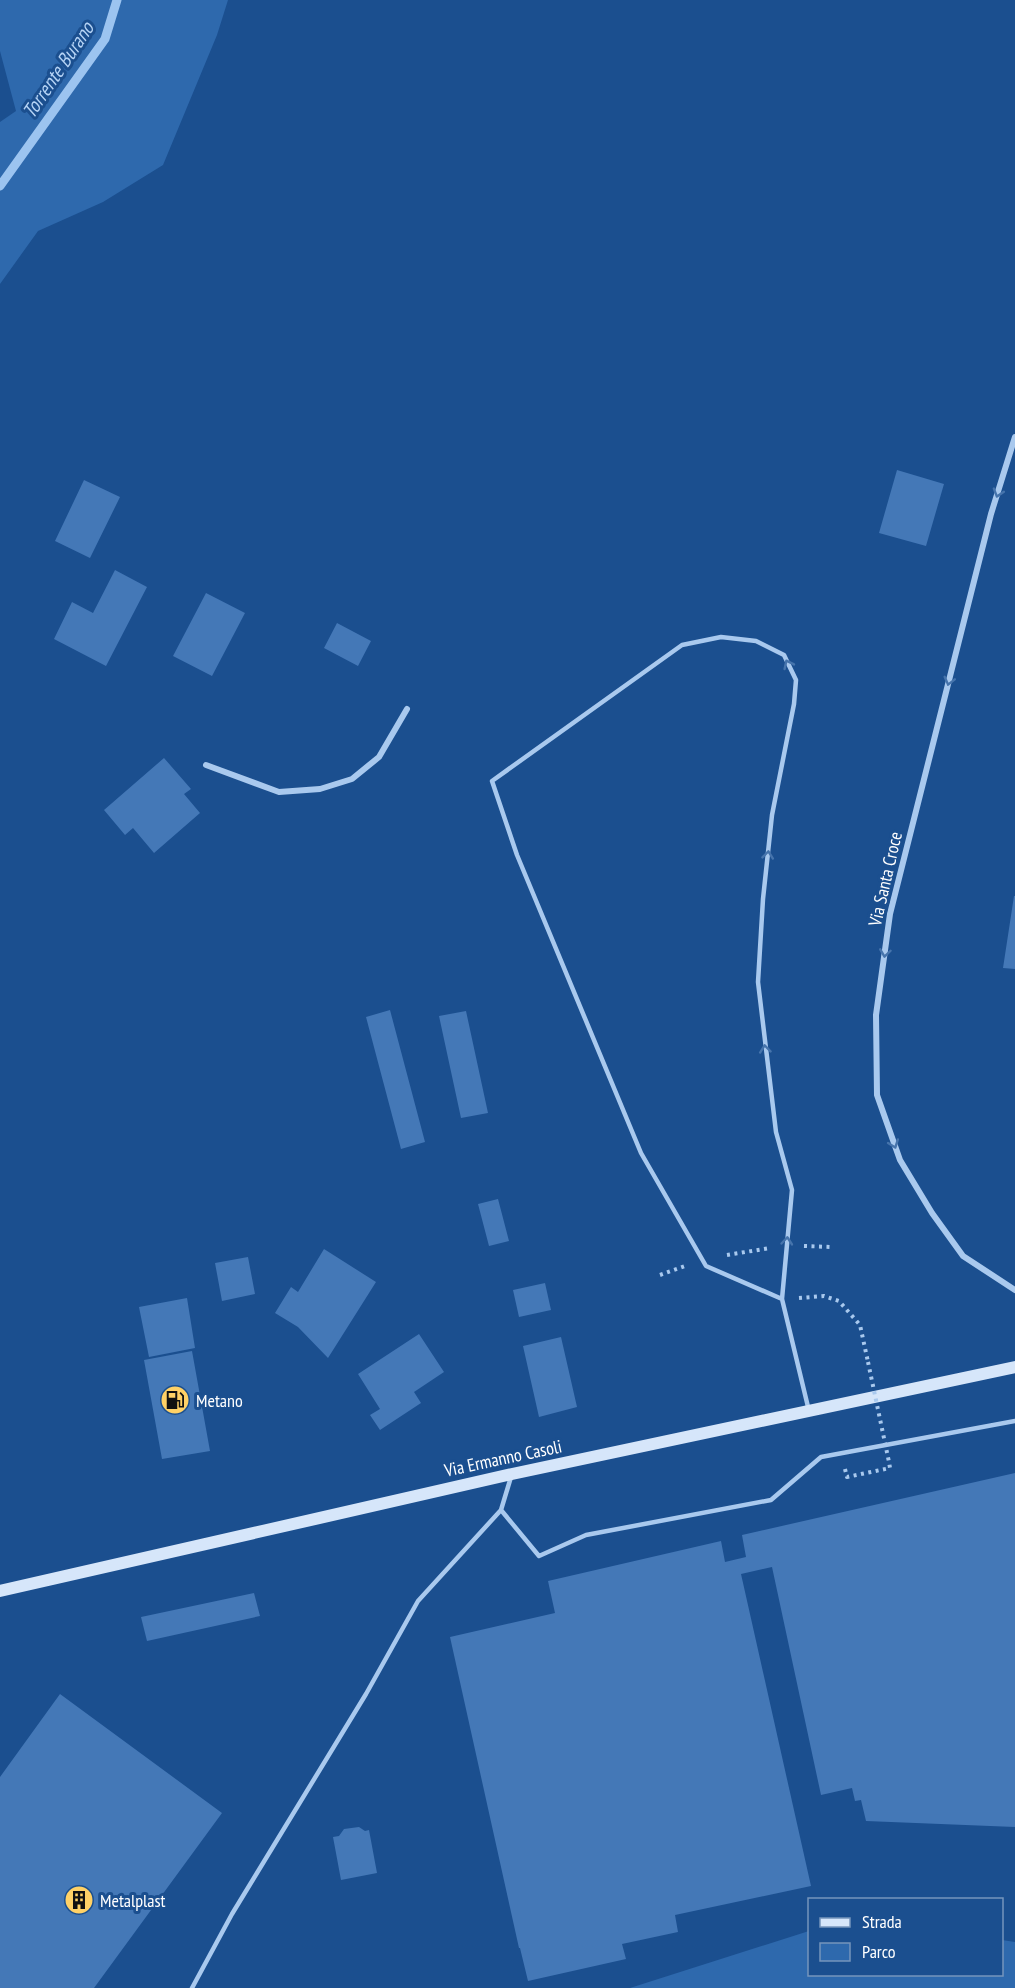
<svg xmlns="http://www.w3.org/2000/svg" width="1015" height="1988" viewBox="0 0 1015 1988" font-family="'PT Sans Narrow',sans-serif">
  <rect width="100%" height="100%" fill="#1b4f8f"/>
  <path fill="#2e69ad" d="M0 0H228L217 35 163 165 103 202 38 231 0 284V122L16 111 0 51Z
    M809 1931 810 1974H1002V1940L1015 1942V1988H630Z"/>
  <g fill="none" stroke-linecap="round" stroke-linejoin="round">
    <path stroke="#9cc4f0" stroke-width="9" d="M0 186 105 39 117 0"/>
  </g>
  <path fill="#4478b7" d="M897 470 944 484 926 546 879 533Z
    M84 480 120 497 90 558 55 541Z
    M115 570 147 587 106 666 54 639 72 602 93 613Z
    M206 593 245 613 212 676 173 656Z
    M337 623 371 641 358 666 324 648Z
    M164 758 191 789 184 794 200 813 154 853 133 828 125 835 104 810Z
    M1014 896H1015V969L1003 968Z
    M390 1010 425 1142 401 1149 366 1017Z
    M466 1011 488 1113 461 1118 439 1016Z
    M498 1199 509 1241 489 1246 478 1204Z
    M324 1249 376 1282 328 1358 298 1327 275 1313 291 1287 298 1292Z
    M248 1257 255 1294 222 1301 215 1263Z
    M545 1283 551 1310 519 1317 513 1290Z
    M187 1298 195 1348 149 1357 139 1307Z
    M419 1334 444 1372 414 1392 421 1403 380 1430 370 1415 380 1409 358 1374Z
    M561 1337 577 1407 539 1417 523 1346Z
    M192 1351 210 1451 162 1459 144 1360Z
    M1015 1473V1827L866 1821 861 1800 855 1801 852 1788 821 1795 772 1567 741 1574 811 1886 675 1915 678 1932 622 1944 626 1959 528 1981 520 1948H519L450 1637 555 1613 548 1581 721 1541 725 1562 746 1557 742 1535Z
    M254 1593 260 1616 147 1641 141 1617Z
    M60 1694 222 1813 94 1988H0V1777Z
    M359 1827 365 1831 369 1830 377 1873 341 1880 333 1837 339 1836 344 1829Z"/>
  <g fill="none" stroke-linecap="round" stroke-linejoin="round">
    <path stroke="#a9c9ee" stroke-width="4" stroke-dasharray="3 4.5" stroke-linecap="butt" d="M804 1246 832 1247
      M727 1255 770 1248
      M660 1275 688 1265
      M799 1298 824 1296 839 1301 860 1325 868 1362
      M845 1469 847 1477 890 1468 889 1462"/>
    <path stroke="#a9c9ee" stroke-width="4.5" d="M782 1299 706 1266 641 1153 517 855 492 781 682 645 721 637 756 641 784 655 796 680 794 704 772 815 763 899 758 982 776 1132 792 1190 782 1299 809 1411
      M501 1510 539 1556 586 1535 771 1500 821 1457 1015 1421
      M192 1988 232 1914 366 1694 418 1601 501 1510 511 1477"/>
    <path stroke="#a9c9ee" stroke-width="6" d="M1015 437 991 514 890 914 876 1015 877 1095 900 1160 932 1213 963 1256 1015 1290
      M206 765 279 792 320 789 352 779 379 757 407 709"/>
    <path stroke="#d6e6fa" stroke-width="12" d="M0 1591 512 1474 1015 1367"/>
    <path stroke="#a9c9ee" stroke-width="4" stroke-dasharray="3 4.5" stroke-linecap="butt" d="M868 1362 889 1462"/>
  </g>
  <defs><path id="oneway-chevron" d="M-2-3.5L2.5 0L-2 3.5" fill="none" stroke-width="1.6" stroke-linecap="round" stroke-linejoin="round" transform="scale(1.5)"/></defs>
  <g stroke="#4674ac">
    <use href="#oneway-chevron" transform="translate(998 493) rotate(107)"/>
    <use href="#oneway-chevron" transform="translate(788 664) rotate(-116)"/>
    <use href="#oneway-chevron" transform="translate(949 681) rotate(104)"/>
    <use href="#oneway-chevron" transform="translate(768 855) rotate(-84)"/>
    <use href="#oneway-chevron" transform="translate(885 953) rotate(98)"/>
    <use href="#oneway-chevron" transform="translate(765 1049) rotate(-96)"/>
    <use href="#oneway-chevron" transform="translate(894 1144) rotate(70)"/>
    <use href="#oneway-chevron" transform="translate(787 1241) rotate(-85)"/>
  </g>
  <defs>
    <g id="fuel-disc" transform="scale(1.5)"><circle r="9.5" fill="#ffd166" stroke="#1b4f8f"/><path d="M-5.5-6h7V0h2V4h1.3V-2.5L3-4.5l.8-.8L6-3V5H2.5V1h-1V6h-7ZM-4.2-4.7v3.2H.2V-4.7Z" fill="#111"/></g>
    <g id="building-disc" transform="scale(1.5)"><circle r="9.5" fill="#ffd166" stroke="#1b4f8f"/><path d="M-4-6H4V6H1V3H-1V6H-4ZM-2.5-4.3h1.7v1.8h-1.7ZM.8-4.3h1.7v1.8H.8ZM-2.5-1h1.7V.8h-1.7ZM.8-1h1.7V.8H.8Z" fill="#111"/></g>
  </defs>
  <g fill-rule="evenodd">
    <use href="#fuel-disc" x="175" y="1400"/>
    <use href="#building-disc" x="79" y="1900"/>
  </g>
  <g text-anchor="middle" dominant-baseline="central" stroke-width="6" stroke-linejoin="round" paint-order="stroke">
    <g font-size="18" fill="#fff" stroke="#1b4f8f">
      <text transform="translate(885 879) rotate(-77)">Via Santa Croce</text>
      <text transform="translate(503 1458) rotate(-12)">Via Ermanno Casoli</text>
    </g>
    <g font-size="18" fill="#fff" stroke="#1b4f8f" text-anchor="start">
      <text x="196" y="1400">Metano</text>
      <text x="100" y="1900">Metalplast</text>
    </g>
    <g font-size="20" font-style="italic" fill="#b5d3f5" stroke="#1b4f8f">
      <text transform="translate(58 70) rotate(-56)">Torrente Burano</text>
    </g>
  </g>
  <rect x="808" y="1898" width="195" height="78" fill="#1b4f8f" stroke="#7695bc" stroke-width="1.5"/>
  <rect x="820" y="1918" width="30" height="9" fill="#d6e6fa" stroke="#7695bc" stroke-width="1.5"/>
  <text x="862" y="1928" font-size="18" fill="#ffffff">Strada</text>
  <rect x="820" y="1943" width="30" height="18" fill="#2e69ad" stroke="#7695bc" stroke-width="1.5"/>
  <text x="862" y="1958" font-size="18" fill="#ffffff">Parco</text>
</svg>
